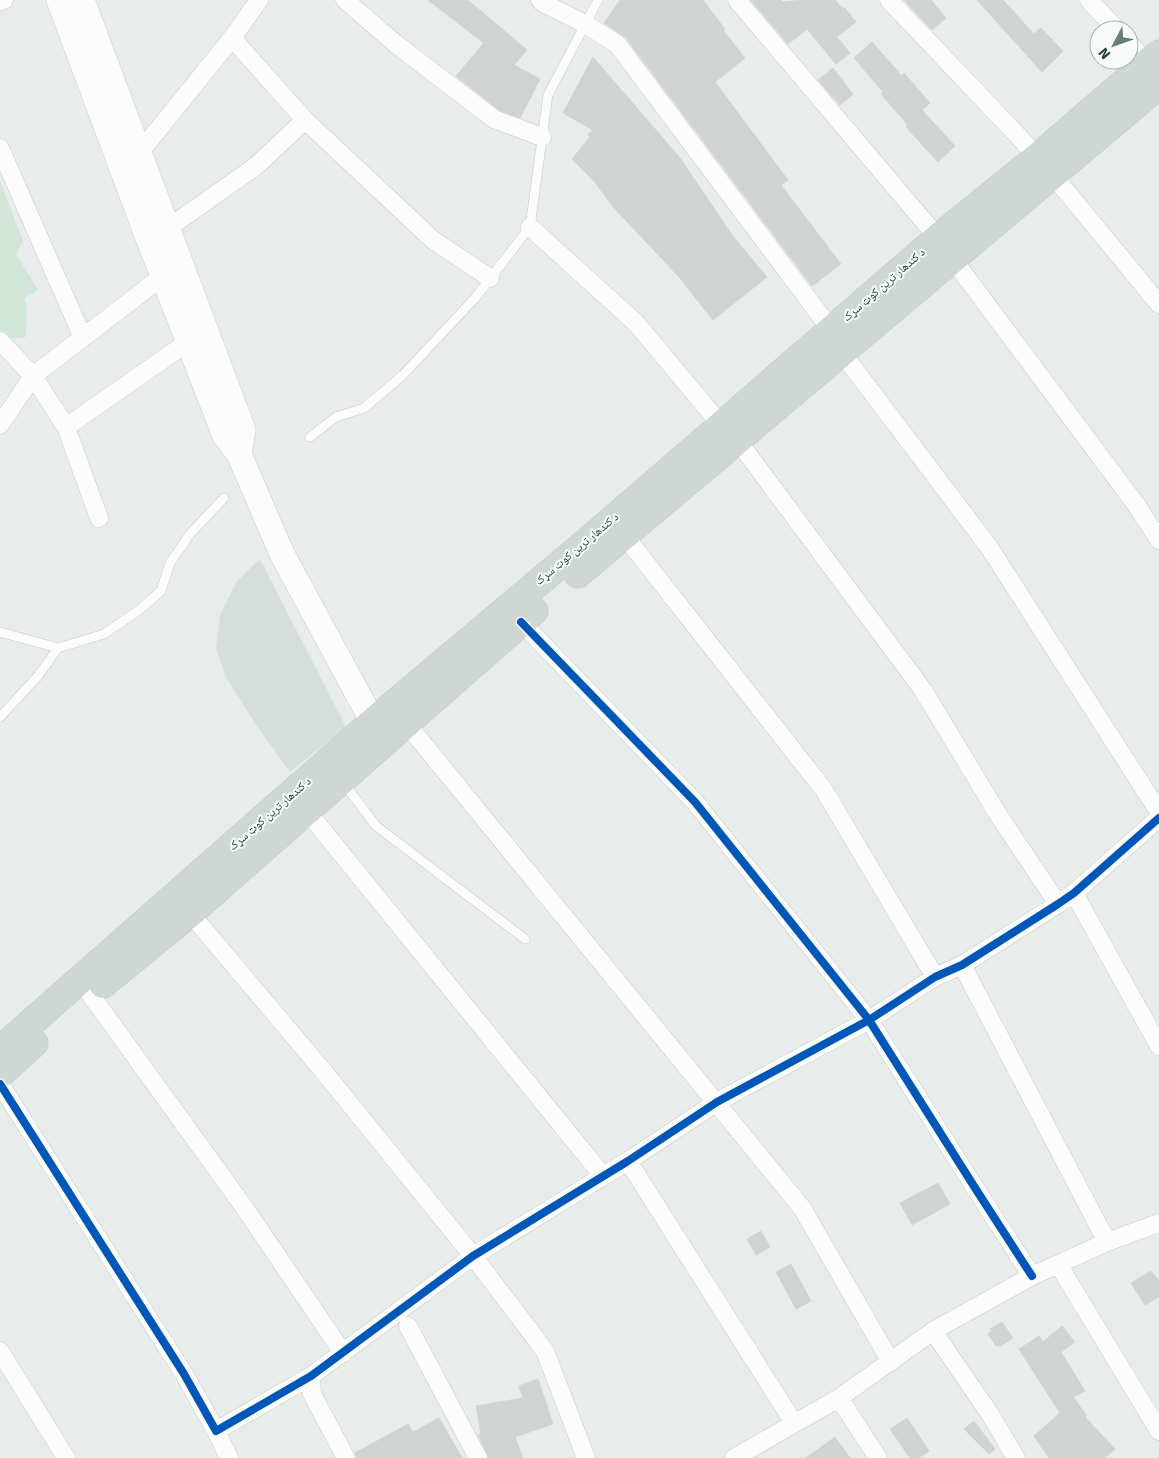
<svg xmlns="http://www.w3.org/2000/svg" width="1159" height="1458" viewBox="0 0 1159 1458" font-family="Signika,'Noto Naskh Arabic',sans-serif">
  <rect width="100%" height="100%" fill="#e8edeb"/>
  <path fill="#d6dedb" d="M260 559 346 727 290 772 256 725 226 677 216 649 220 615 237 581Z"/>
  <path fill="#d1e6d8" d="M0 181 23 241 16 254 38 290 25 298 27 312 26 337 9 339 0 330Z"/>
  <path fill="#cfd4d2" stroke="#d1d6d4" d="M428 0H468L527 50 514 65 540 79 520 118 499 110 456 76 484 43Z
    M620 0H703L725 29 723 30 745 58 715 82 788 180 781 185 841 264 812 286 626 38 604 23Z
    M751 0H781L783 2 803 0H835L842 8H845L856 22 837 37 850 53 836 64 807 29 788 44Z
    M904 0H931L946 18 932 30Z
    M977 0H1003L1034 34 1041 28 1063 51 1042 72Z
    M872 42 902 76 904 73 930 103 922 110 955 146 938 162 906 127 908 125 881 94 883 92 854 58Z
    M593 57 680 158 732 235 767 277 713 320 679 277 615 209 593 180 572 159 590 137 588 134 593 130 563 113Z
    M833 68 853 94 840 105 818 80Z
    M938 1183 950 1204 912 1225 900 1203Z
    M761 1231 770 1247 756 1255 747 1239Z
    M791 1264 811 1301 796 1309 776 1272Z
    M1151 1271 1159 1281V1297L1145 1305 1131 1283Z
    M1002 1322 1013 1338 1001 1346H996L988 1334 992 1331 990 1329Z
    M1062 1326 1075 1342 1061 1352 1085 1391 1073 1397 1087 1416 1085 1417 1115 1449 1105 1458H1049L1034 1436 1060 1413 1019 1349 1039 1336 1043 1342Z
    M538 1379 553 1424 515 1437 523 1458H489L478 1435 481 1434 476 1406 523 1398 519 1386Z
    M439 1418 462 1458H357L355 1453 408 1424 413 1432Z
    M907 1418 929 1451 919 1458H910L890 1429Z
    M974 1421 995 1449 989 1454 964 1429Z
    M835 1437 850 1458H806Z"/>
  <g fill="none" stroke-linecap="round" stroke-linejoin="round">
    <g stroke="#c5cac8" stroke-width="10">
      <path id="service" d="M310 437 336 417 364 408 403 375 475 298 530 227 548 95 598 0
        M0 632 58 648 104 634 139 610 161 591 170 563 190 534 224 498
        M0 717 38 676 58 648
        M343 782 376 826 525 939"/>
    </g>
    <g stroke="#c5cac8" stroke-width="19">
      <path id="minor" d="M345 0 396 44 494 119 542 137
        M540 0 545 4 585 24 617 44 832 331
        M737 0 938 238
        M889 0 1038 157
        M1089 0 1117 30
        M0 1 4 0
        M232 38 305 120 433 240 490 278
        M1129 43 1147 63
        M0 148 83 338
        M140 152 232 38 259 0
        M1052 174 1159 304
        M530 227 636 323 721 425
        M168 228 256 166 305 120
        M952 258 1137 506 1159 540
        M0 341 33 376 66 427 99 518
        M842 353 989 547 1159 812
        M0 425 33 376 163 276
        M66 427 188 342
        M738 441 923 690 999 816 1058 904
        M624 535 824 790 935 977
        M521 622 695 802 869 1020 977 1191 1032 1276
        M406 723 802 1208 891 1362
        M306 810 603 1176
        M1074 893 1159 1046
        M190 913 324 1072 473 1256 545 1351 586 1458
        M962 965 1107 1242
        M90 994 244 1207 343 1353
        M0 1084 184 1374 216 1431 311 1376 473 1256 628 1161 717 1102 869 1020 935 977 962 965 1058 904 1074 893 1159 818
        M628 1161 794 1423
        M1058 1264 1159 1431
        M408 1326 478 1458
        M933 1331 990 1414 1016 1458
        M0 1351 66 1458
        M311 1376 312 1394 346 1458
        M839 1398 878 1458
        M216 1431 229 1458
        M734 1458 839 1398 933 1331 1032 1276 1107 1242 1159 1223"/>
    </g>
    <g stroke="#c3cbc8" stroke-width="26">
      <path id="secondary" d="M59 0 147 235 225 436 239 454 282 554 373 722 385 739
        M82 0 243 430 239 454"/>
    </g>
    <g stroke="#c3ccc9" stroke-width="29">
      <path id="primary" d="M578 574C772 412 965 248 1159 85
        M103 984 190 913 534 611
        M0 1050 373 722 589 540 938 238 1038 157 1147 63 1159 54
        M0 1074 34 1043"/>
    </g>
    <use href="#service" stroke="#fcfcfc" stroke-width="9"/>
    <use href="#minor" stroke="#fcfcfc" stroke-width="18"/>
    <use href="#secondary" stroke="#fcfcfc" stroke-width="25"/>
    <use href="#primary" stroke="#cfd7d5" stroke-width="28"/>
    <g stroke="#f7fbf9" stroke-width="11">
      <path id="cycleway" d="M521 622 695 802 869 1020 977 1191 1032 1276
        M0 1084 184 1374 216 1431 311 1376 473 1256 628 1161 717 1102 869 1020 935 977 962 965 1058 904 1074 893 1159 818"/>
    </g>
    <use href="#cycleway" stroke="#0057b8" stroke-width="8"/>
  </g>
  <g text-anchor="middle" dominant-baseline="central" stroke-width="4" stroke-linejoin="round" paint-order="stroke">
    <g font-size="12" fill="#24423a" stroke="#f7fbf9">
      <text transform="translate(884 285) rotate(-41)">د کندهار ترين کوټ سړک</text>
      <text transform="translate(577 549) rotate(-40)">د کندهار ترين کوټ سړک</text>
      <text transform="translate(270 814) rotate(-41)">د کندهار ترين کوټ سړک</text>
    </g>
  </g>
  <g transform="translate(1114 45) rotate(229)"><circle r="24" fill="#f7fbf9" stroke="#a3b1ad"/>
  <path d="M0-4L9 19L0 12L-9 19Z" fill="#697e78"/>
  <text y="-8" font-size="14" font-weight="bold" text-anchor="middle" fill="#24423a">N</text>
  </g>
</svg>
